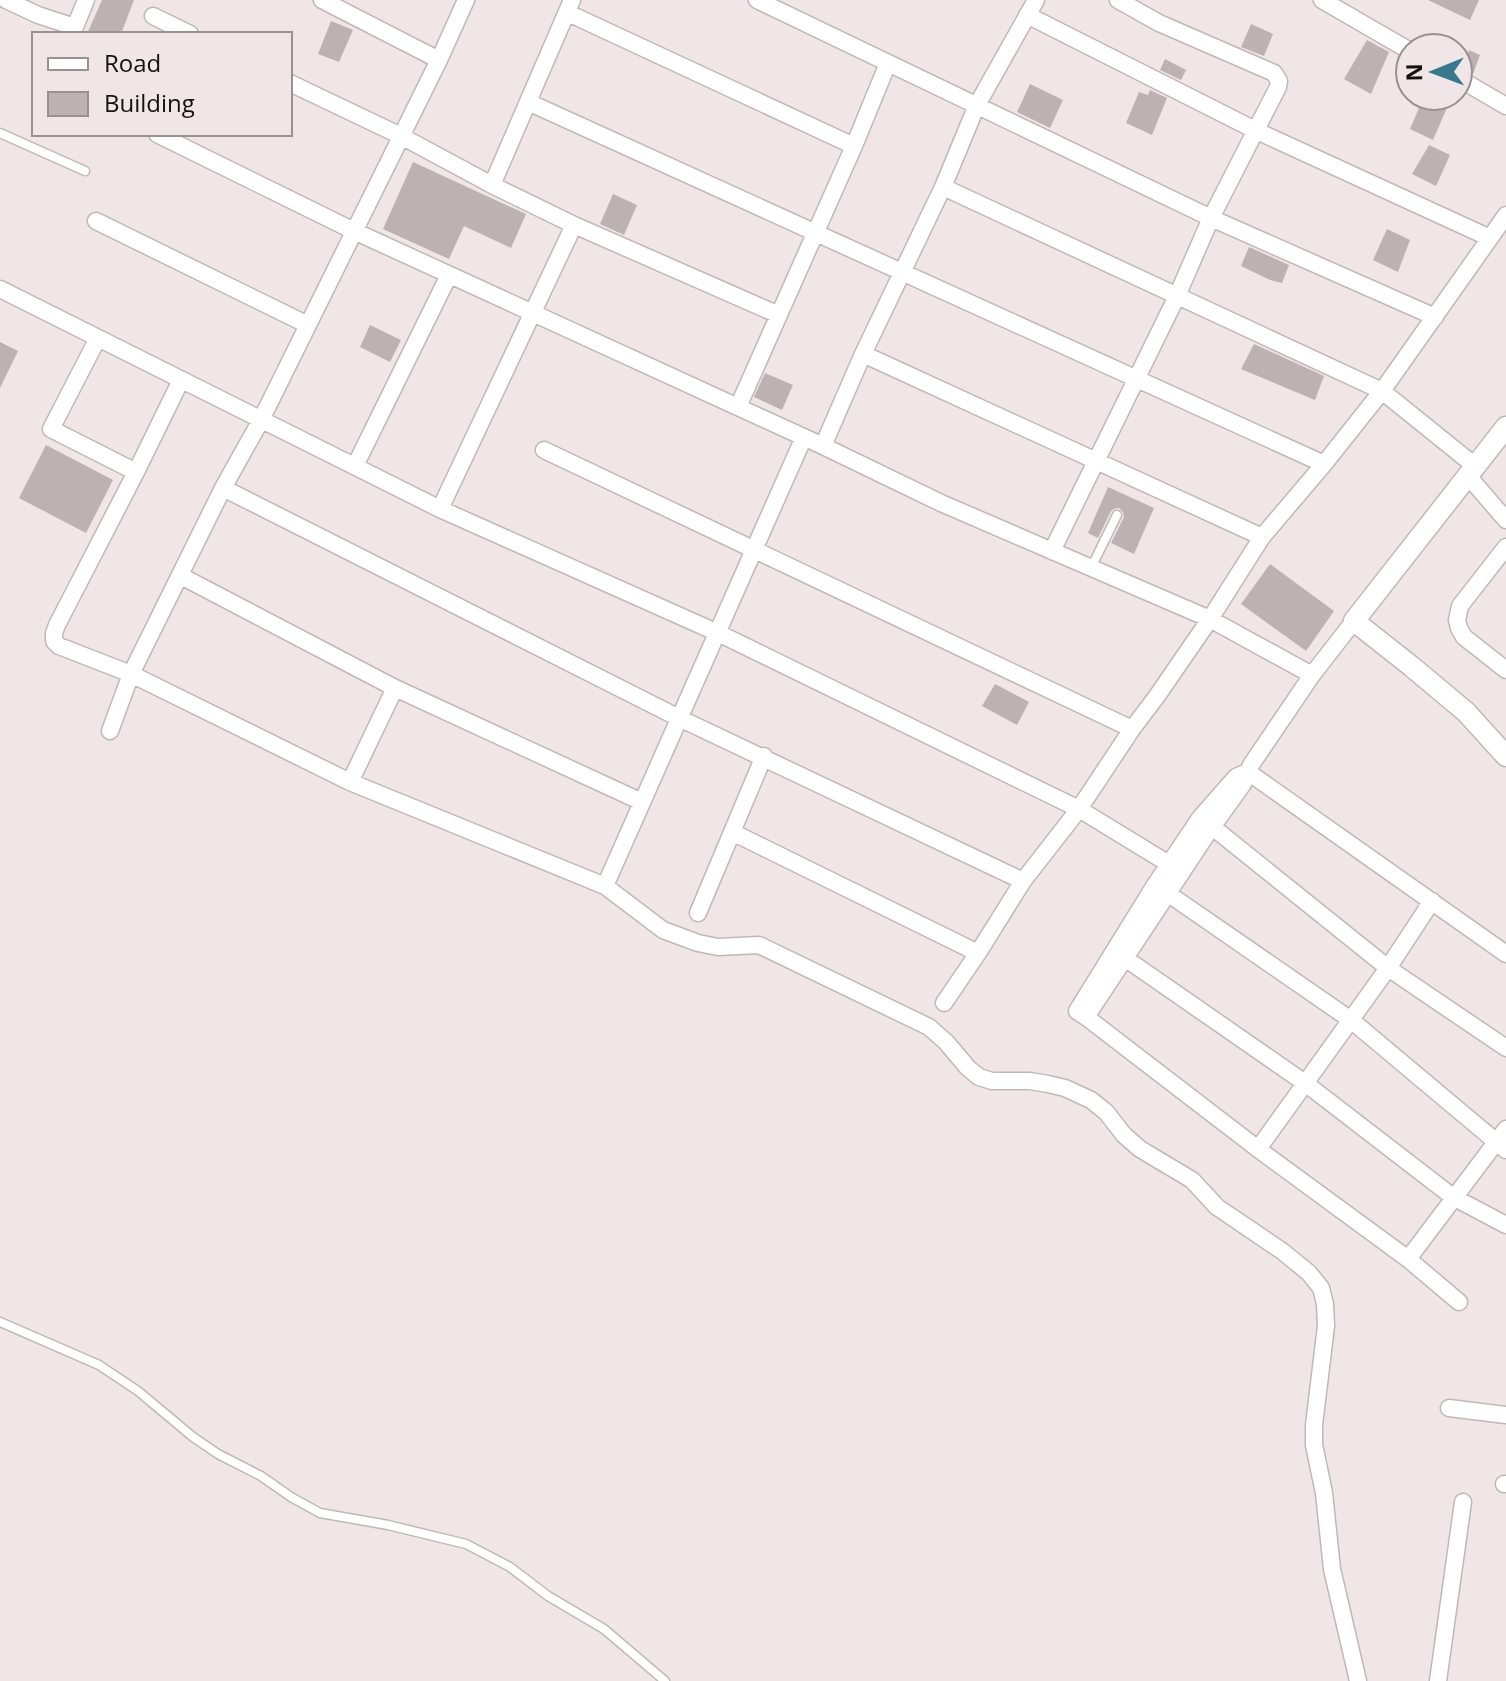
<svg xmlns="http://www.w3.org/2000/svg" width="1506" height="1681" viewBox="0 0 1506 1681" font-family="'Open Sans',sans-serif">
  <rect width="100%" height="100%" fill="#f0e6e7"/>
  <path fill="#bcb2b4" d="M102 0H134L121 34H87Z
    M1428 0H1479L1470 20Z
    M331 21 353 30 339 62 318 54Z
    M1251 24 1273 34 1264 56 1241 47Z
    M1367 40 1389 52 1371 94 1344 79Z
    M1469 50 1480 55 1473 74 1462 68Z
    M1165 59 1186 70 1181 80 1160 70Z
    M1030 84 1063 100 1050 128 1017 112Z
    M1150 90 1167 98 1152 135 1126 123 1139 92 1148 95Z
    M1424 96H1433L1449 103 1433 140 1410 129Z
    M1429 145 1450 155 1436 186 1412 174Z
    M413 162 526 214 511 248 464 226 449 259 383 229Z
    M613 194 637 205 624 235 600 224Z
    M1387 229 1410 240 1398 272 1373 260Z
    M1249 247 1289 265 1282 283 1270 280 1241 266Z
    M370 325 401 340 390 362 360 347Z
    M0 342 18 351 0 388Z
    M1254 344 1324 376 1315 400 1241 369Z
    M765 373 793 385 782 410 754 397Z
    M46 445 113 480 86 533 19 498Z
    M1108 487 1154 508 1134 554 1111 543 1124 517 1123 512 1119 508 1114 509 1111 511 1098 538 1088 533Z
    M1270 564 1334 611 1306 651 1241 604Z
    M995 684 1029 702 1017 725 982 706Z"/>
  <g fill="none" stroke-linecap="round" stroke-linejoin="round">
    <g stroke="#c1b7b8" stroke-width="11">
      <path id="service" d="M0 133 85 171
        M1091 568 1117 515
        M0 1322 99 1365 138 1391 193 1437 218 1454 261 1476 291 1497 320 1513 388 1525 466 1544 510 1567 548 1596 604 1629 665 1681"/>
    </g>
    <g stroke="#c1b7b8" stroke-width="19">
      <path id="minor" d="M6 0 38 15 75 27 86 0
        M322 0 439 60
        M757 0 1211 218 1435 317
        M1322 0 1410 51
        M568 13 854 146
        M153 16 190 34
        M1458 78 1506 106
        M290 83 401 136 492 185 574 225 779 315
        M528 102 1324 464
        M157 134 354 231 823 446 941 503 1210 619 1312 675
        M492 185 572 0
        M943 187 1382 391 1475 466
        M96 221 308 325
        M1490 238 1506 215
        M0 289 440 509 718 633 1079 809 1169 864
        M98 338 51 429 136 472
        M863 354 1262 537
        M181 380 136 472 57 625 54 633V641L59 646 131 674 350 782 605 886 804 437
        M738 407 854 146 888 63
        M823 446 863 354 943 187 977 105 1036 0
        M544 450 1132 729
        M355 466 449 275
        M1468 476 1506 520
        M223 488 679 718 1023 881
        M440 509 574 225
        M1506 547 1460 606 1457 620 1459 628 1464 637 1506 670
        M1052 551 1177 296 1211 218 1278 87 1279 81 1274 73 1159 23 1118 0
        M181 576 395 688 642 802
        M110 731 131 674 223 488 261 420 439 60 466 0
        M1248 772 1236 777 1200 818 1155 885 1077 1011 1086 1017 1207 834 1243 784 1251 765 1312 675 1354 621
        M1248 772 1506 954
        M350 782 395 688
        M1205 821 1388 968 1506 1048
        M732 832 978 953
        M605 886 663 930 698 943 718 947 759 945 929 1027 946 1042 968 1068 979 1077 992 1081H1030L1048 1084 1065 1088 1091 1100 1106 1112 1124 1135 1140 1149 1192 1180 1217 1207 1282 1251 1309 1273 1321 1288 1325 1304 1326 1326 1314 1425V1445L1324 1493 1332 1569 1358 1681
        M1160 888 1351 1020 1506 1150
        M698 913 764 756
        M1119 954 1305 1083 1453 1197 1506 1225
        M944 1003 978 953 1023 881 1079 809 1132 729 1157 696 1210 619 1262 537 1324 464 1382 391 1490 238 1257 131 1027 15
        M1086 1017 1258 1149 1408 1259 1459 1302
        M1258 1149 1388 968 1432 901
        M1408 1259 1506 1129
        M1449 1408 1506 1415
        M1504 1484H1506
        M1438 1681 1463 1502"/>
    </g>
    <g stroke="#c1b7b8" stroke-width="23">
      <path id="tertiary" d="M1506 427 1354 621 1411 666 1466 712 1506 756"/>
    </g>
    <use href="#service" stroke="#fff" stroke-width="8"/>
    <use href="#minor" stroke="#fff" stroke-width="16"/>
    <use href="#tertiary" stroke="#fff" stroke-width="20"/>
  </g>
  <rect x="32" y="32" width="260" height="104" fill="#f0e6e7" stroke="#989191" stroke-width="2"/>
  <rect x="48" y="58" width="40" height="12" fill="#ffffff" stroke="#989191" stroke-width="2"/>
  <text x="104" y="72" font-size="24" fill="#141111">Road</text>
  <rect x="48" y="92" width="40" height="24" fill="#bcb2b4" stroke="#989191" stroke-width="2"/>
  <text x="104" y="112" font-size="24" fill="#141111">Building</text>
  <g transform="translate(1434 72) rotate(269)"><circle r="38" fill="#f0e6e7" stroke="#989191" stroke-width="2"/>
  <path d="M0-6L14 30L0 20L-14 30Z" fill="#37798b"/>
  <text y="-12" font-size="22" font-weight="bold" text-anchor="middle" fill="#141111">N</text>
  </g>
</svg>
